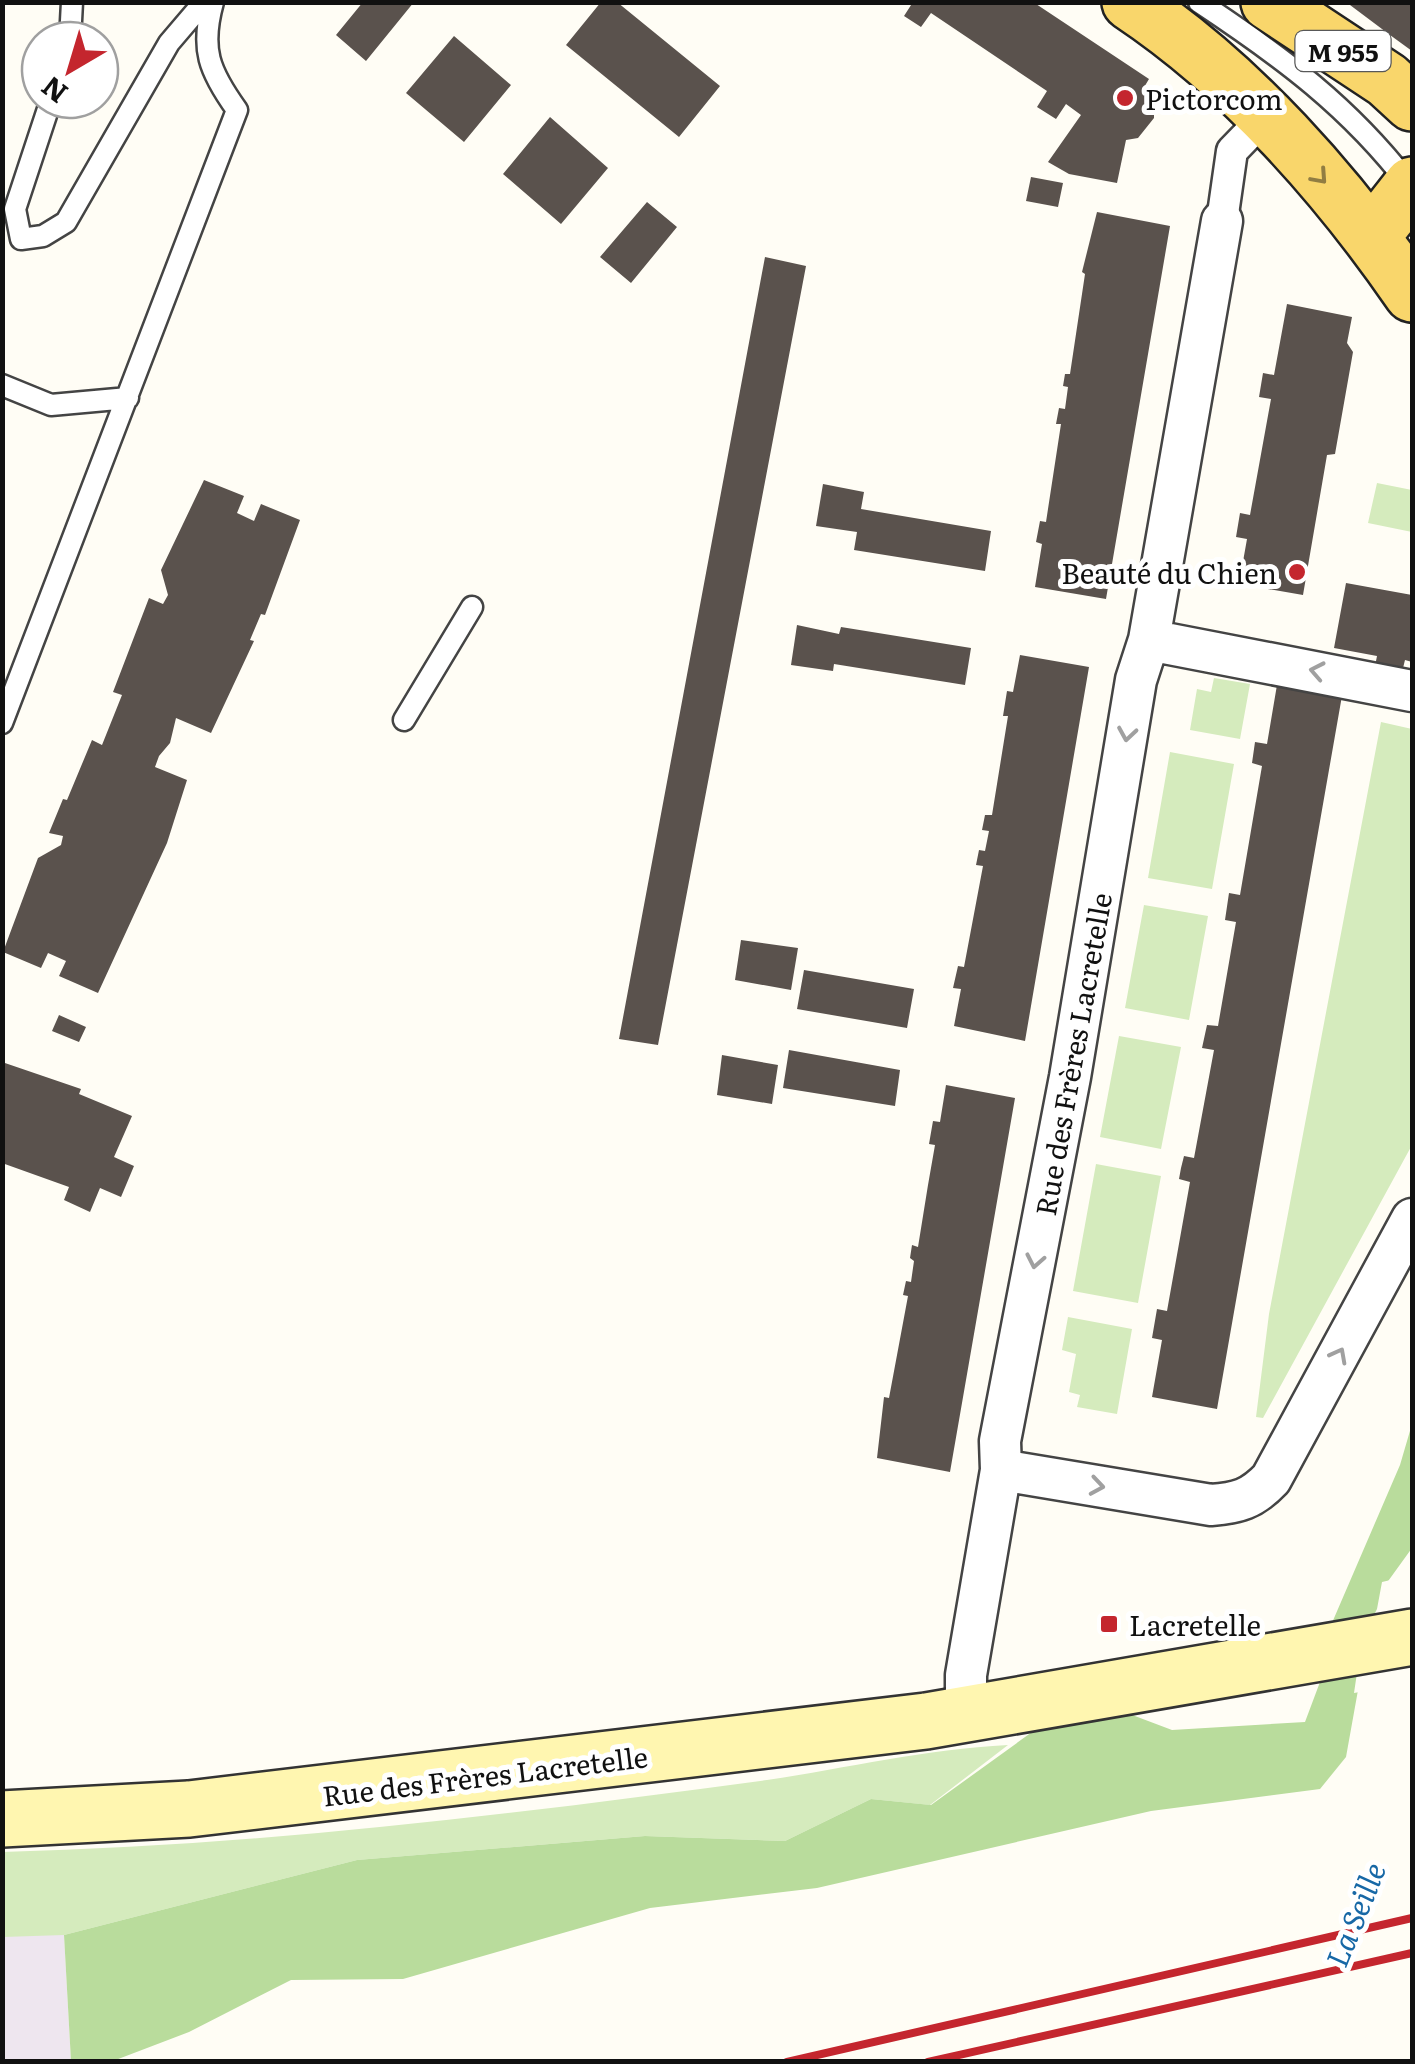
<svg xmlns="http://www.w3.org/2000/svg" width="1415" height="2064" viewBox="0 0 1415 2064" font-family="Literata,serif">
  <rect width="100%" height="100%" fill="#fffdf5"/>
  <path fill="#eee6ef" d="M3 1928 64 1935 71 2061 3 2062Z"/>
  <path fill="#d5ebbd" d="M1377 483 1412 490V532L1368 523Z
    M1214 678 1250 684 1240 739 1190 730 1197 689 1211 692Z
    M1381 722 1412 729V1145L1263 1418 1256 1417 1269 1314Z
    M1170 752 1234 764 1212 889 1148 878Z
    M1144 905 1208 916 1189 1020 1125 1008Z
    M1119 1036 1181 1047 1161 1149 1100 1137Z
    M1096 1164 1161 1176 1138 1303 1073 1291Z
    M1068 1317 1132 1329 1117 1414 1077 1407 1080 1395 1069 1392 1076 1354 1062 1350Z
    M1008 1745 930 1805 871 1799 785 1841 645 1836 357 1860 64 1935 3 1937 2 1852C258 1846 514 1814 767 1780 848 1768 926 1749 1008 1745Z"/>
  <path fill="#b9dc9c" d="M1412 1383V1548L1386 1584 1367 1640 1346 1757 1320 1789 1151 1811 817 1888 650 1908 403 1979 291 1980 189 2032 113 2061H71L64 1935 357 1860 645 1836 785 1841 871 1799 931 1805 1057 1714 1119 1710 1172 1730 1305 1722 1323 1674 1319 1653 1400 1465 1412 1424Z"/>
  <path fill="#fffdf5" d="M1412 1575V1683L1354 1693 1362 1639 1377 1609 1382 1582Z
    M1412 1769V1886L1387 1947 1384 1982 1374 1991 1367 2035 1351 2059 1341 2061 1228 2062 1307 1829 1326 1788Z"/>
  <path fill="#5a524d" d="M363 2H414L366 61 336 35Z
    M601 2H617L720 86 679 137 566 45Z
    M913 2H1033L1149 79 1143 89 1154 103V118L1138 138 1126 140 1117 183 1069 174 1048 162 1081 115 1066 104 1056 119 1037 107 1047 91 931 13 921 27 904 16Z
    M1346 2H1412V51L1390 35Z
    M454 36 511 85 464 142 406 93Z
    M550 117 608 168 561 224 503 174Z
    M1031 177 1063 183 1058 207 1026 201Z
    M647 202 677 227 631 283 600 257Z
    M1097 212 1170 226 1106 599 1035 587 1042 544 1036 542 1040 521 1046 522 1061 424H1056L1059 408 1065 409 1068 387 1063 386 1065 374H1070L1085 274 1082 272Z
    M765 257 806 266 658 1045 619 1039Z
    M1287 304 1352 317 1347 343 1353 352 1335 454 1327 455 1303 595 1239 584 1247 539 1236 537 1240 513 1250 515 1271 399 1259 397 1263 373 1274 375Z
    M204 480 244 496 237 513 254 521 261 504 300 520 265 615 261 614 250 640 254 641 211 733 176 718 170 743 159 756 155 767 187 780 167 843 98 993 59 976 66 961 48 953 41 968 3 952 38 858 61 845 63 836 49 833 63 799 67 800 92 740 102 745 122 695 113 692 149 598 163 604 168 595 161 570Z
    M823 484 864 492 861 509 991 531 985 571 854 550 857 532 816 526Z
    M1346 583 1412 595V662L1405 660 1402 672 1375 666 1377 656 1334 648Z
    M797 625 839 634 841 627 971 648 965 685 834 664 833 671 791 665Z
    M1020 655 1089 667 1025 1041 954 1026 961 989 953 988 958 966 964 967 983 866 976 865 979 850 985 851 989 831 982 830 985 815H992L1008 716H1003L1007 691 1013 692Z
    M1278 679 1343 690 1217 1409 1152 1397 1162 1340 1152 1338 1157 1309 1167 1311 1190 1182 1179 1179 1181 1168 1184 1156 1194 1158 1214 1050 1202 1048 1207 1025 1218 1026 1236 922 1225 920 1229 893 1240 895 1262 766 1252 763 1255 742 1267 744Z
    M741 940 798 948 791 990 735 980Z
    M804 970 914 989 907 1028 797 1009Z
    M59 1015 86 1027 79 1042 52 1031Z
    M789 1050 900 1070 895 1106 783 1088Z
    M722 1055 778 1065 772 1104 717 1095Z
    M2 1062 81 1089 79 1094 132 1116 114 1157 134 1166 121 1197 100 1188 90 1212 64 1200 69 1187 2 1163Z
    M946 1085 1015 1098 950 1472 877 1458 884 1397 889 1398 908 1296 903 1295 906 1281 911 1282 914 1261 910 1258 912 1245 918 1247 928 1185 935 1145 929 1144 933 1121 940 1122Z"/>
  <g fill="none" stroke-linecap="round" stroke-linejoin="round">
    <g stroke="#444" stroke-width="25">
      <path id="service" d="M1199 2C1282 57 1350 107 1411 187
        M70 40 72 2
        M51 100 15 209 21 239 43 236 66 222 169 43 204 2
        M2 385 51 405 128 398
        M404 720 472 607
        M2 723 237 110C209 71 200 49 213 2"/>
    </g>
    <g stroke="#444" stroke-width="35">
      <path id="pedestrian" d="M1222 221 1232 151 1264 118"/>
    </g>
    <g stroke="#444" stroke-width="45">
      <path id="minor" d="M1149 640 1412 691
        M1001 1470 1211 1505C1238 1503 1252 1499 1271 1479L1412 1219
        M966 1715V1675L1001 1470 1000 1441 1070 1077 1136 680 1149 640 1222 221"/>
    </g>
    <g stroke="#333" stroke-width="60">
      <path id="secondary" d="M2 1819 189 1809 926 1721 1412 1637"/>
    </g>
    <g stroke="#222" stroke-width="60">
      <path id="primary" d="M1130 2C1241 76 1337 185 1412 294
        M1269 2 1387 80 1412 103
        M1372 236 1412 185"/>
    </g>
    <use href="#service" stroke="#fff" stroke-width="20"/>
    <use href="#pedestrian" stroke="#fff" stroke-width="30"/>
    <use href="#minor" stroke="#fff" stroke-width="40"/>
    <use href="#secondary" stroke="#fff6b0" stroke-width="55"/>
    <use href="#primary" stroke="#f9d66b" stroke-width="55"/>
    <path stroke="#c4262e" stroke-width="8" d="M787 2062 1412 1918
      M928 2062 1412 1953"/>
  </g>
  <defs><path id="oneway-chevron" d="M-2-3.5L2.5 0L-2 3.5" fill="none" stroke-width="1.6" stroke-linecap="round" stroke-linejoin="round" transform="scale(2.5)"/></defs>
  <use stroke="#917d42" href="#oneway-chevron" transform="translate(1320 177) rotate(48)"/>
  <g stroke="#a0a0a0">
    <use href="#oneway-chevron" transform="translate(1317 671) rotate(-169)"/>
    <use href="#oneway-chevron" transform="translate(1127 734) rotate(99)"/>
    <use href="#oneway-chevron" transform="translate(1035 1261) rotate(101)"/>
    <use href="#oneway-chevron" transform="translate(1339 1355) rotate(-62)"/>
    <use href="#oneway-chevron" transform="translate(1097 1486) rotate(9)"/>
  </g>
  <g fill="#c4262e" stroke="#fff" stroke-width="4">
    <circle cx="1125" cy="98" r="10"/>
    <circle cx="1297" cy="572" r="10"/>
    <rect x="1099" y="1614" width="20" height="20" rx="5"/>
  </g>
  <g text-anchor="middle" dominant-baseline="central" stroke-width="10" stroke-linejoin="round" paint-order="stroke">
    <rect fill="#fff" stroke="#585858" stroke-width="2.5" x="1295.5" y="31" width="95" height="40" rx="8"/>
    <g font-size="25" font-weight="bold" fill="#111">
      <text x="1343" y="51">M 955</text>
    </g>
    <g font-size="28" fill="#111" stroke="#fff" text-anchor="start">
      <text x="1145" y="98">Pictorcom</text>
      <text x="1277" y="572" text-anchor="end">Beauté du Chien</text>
      <text x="1129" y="1624">Lacretelle</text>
    </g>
    <g font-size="28" fill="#111" stroke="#fff">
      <text transform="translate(1072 1054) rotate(-80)">Rue des Frères Lacretelle</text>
      <text transform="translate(485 1775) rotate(-7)">Rue des Frères Lacretelle</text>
    </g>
    <g font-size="30" font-style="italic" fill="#1768a6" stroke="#fff">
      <text transform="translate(1354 1914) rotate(-68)">La Seille</text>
    </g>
  </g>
  <rect width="1415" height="2064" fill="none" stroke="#111111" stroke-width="10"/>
  <g transform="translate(70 70) rotate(218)"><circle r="48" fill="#ffffff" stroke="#a0a0a0" stroke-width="2.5"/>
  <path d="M0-8L18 38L0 25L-18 38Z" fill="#c4262e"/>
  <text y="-15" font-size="28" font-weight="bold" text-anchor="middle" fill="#111111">N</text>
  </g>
</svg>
